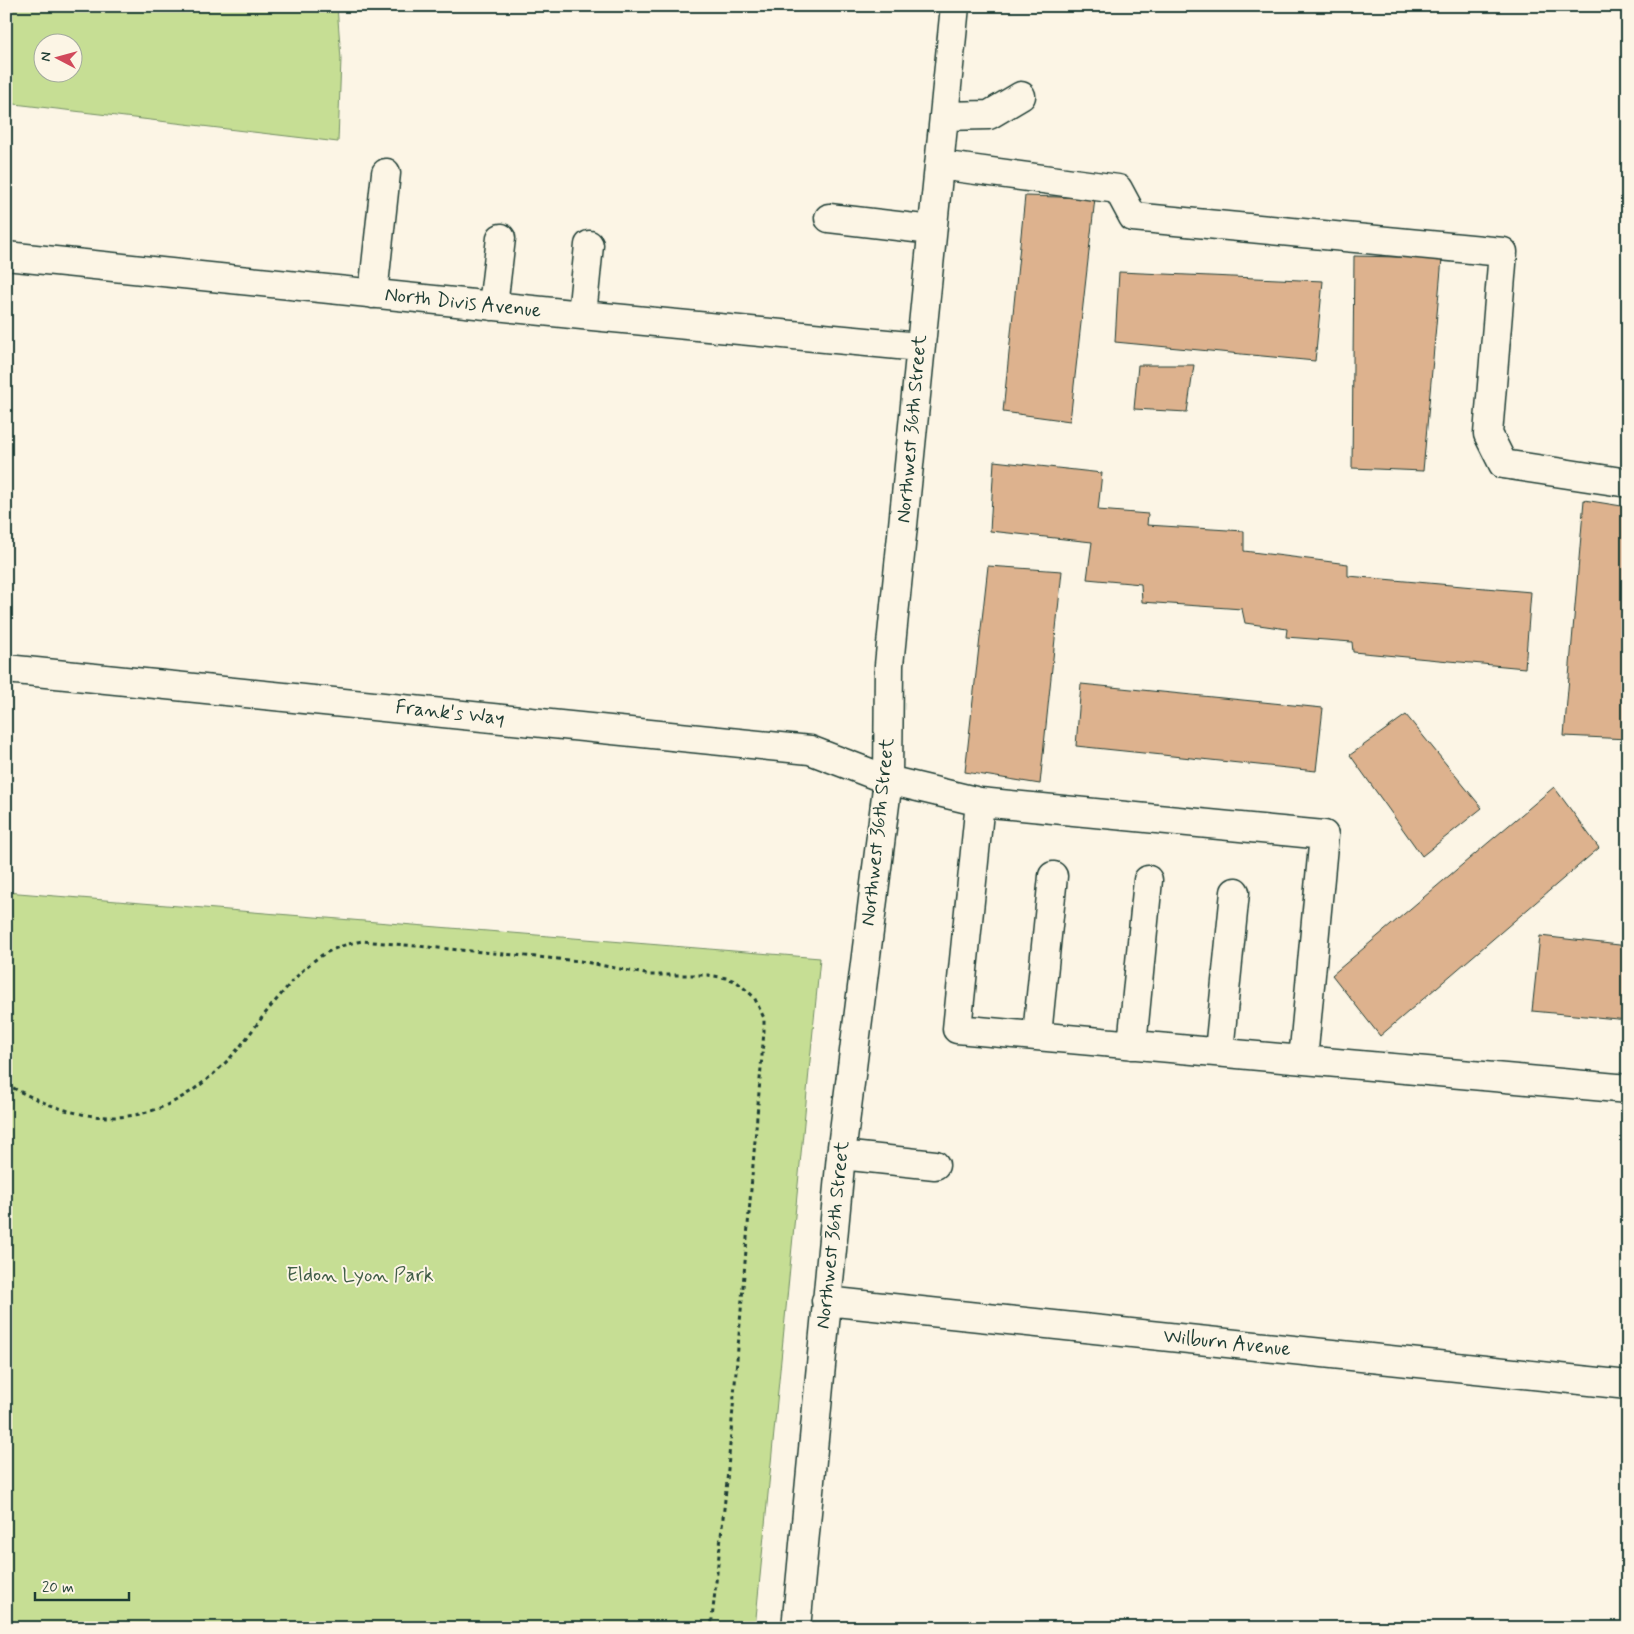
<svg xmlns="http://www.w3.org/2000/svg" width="1634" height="1634" viewBox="0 0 1634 1634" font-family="Mynerve,sans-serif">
  <rect width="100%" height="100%" fill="#fcf5e5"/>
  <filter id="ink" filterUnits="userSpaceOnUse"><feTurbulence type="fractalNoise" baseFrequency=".02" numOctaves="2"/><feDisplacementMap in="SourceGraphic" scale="10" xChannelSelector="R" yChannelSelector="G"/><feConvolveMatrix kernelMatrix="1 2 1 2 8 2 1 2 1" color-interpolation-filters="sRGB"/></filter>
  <g filter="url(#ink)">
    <path fill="#c6de94" stroke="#728e64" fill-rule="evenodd" d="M6 6H337L341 59 338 142 6 103ZM42 42H72V72H42Z
      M6 892 820 958 755 1628H6Z"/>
    <path fill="#ddb28e" stroke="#1f3d34" d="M1025 196 1095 198 1070 421 1003 412Z
      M1354 256 1442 258 1423 471 1352 468Z
      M1119 272 1323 281 1315 361 1115 342Z
      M1138 365H1194L1187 412 1134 409Z
      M994 461 1102 473 1098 510 1148 514 1147 525 1244 531V551L1348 564V576L1531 592 1525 668 1353 652 1352 642 1286 637 1287 629 1245 623 1242 609 1142 602 1141 584 1087 579 1092 542 990 531Z
      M1584 500 1628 507V739L1564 736Z
      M988 566 1062 571 1040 784 965 772Z
      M1081 684 1323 708 1316 771 1076 746Z
      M1406 715 1482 808 1422 856 1350 755Z
      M1554 787 1599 848 1380 1036 1332 975Z
      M1540 936 1628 946V1020L1532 1011Z"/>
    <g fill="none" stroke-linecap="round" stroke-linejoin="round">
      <g stroke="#1f3d34" stroke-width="31">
        <path id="minor" d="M944 116 989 115 1021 96
          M939 165 1118 189 1133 217 1503 252 1488 434 1503 464 1628 483
          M829 218 932 230
          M6 256 582 315 919 347
          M373 294 386 173
          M493 306 501 238
          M582 315 589 245
          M6 669 810 750 888 780 980 802 1324 835 1303 1060
          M980 802 957 1029 1628 1089
          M1037 1035 1053 876
          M1132 1045 1148 880
          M1219 1051 1235 892
          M841 1155 935 1165
          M826 1301 1628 1385
          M796 1628 841 1155 888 780 889 665 955 6"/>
      </g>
      <path stroke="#1f3d34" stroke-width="3" stroke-dasharray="4 4" stroke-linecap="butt" d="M6 1084C88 1130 155 1132 224 1064 242 1047 256 1024 272 1005 301 971 316 949 362 941L580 961 650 975H708L727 978 737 982 754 997 764 1018V1031L727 1481 711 1628"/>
      <use href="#minor" stroke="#fcf5e5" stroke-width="28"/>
    </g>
  </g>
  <g text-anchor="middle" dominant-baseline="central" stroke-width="4" stroke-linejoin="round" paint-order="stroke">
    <g font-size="20" fill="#1f3d34" stroke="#fcf5e5">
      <text transform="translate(463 303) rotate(6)">North Divis Avenue</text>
      <text transform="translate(912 429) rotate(-85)">Northwest 36th Street</text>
      <text transform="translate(450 713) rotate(6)">Frank's Way</text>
      <text transform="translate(878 832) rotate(-84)">Northwest 36th Street</text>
      <text transform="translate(833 1235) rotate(-84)">Northwest 36th Street</text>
      <text transform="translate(1227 1343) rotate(6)">Wilburn Avenue</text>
    </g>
    <g font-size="20" fill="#405d47" stroke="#fcf5e5">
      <text x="360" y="1275">Eldon Lyon Park</text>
    </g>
  </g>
  <rect width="1634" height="1634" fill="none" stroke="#fcf5e5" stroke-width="25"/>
  <rect x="12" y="12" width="1609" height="1609" fill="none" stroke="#1f3d34" stroke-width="2" filter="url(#ink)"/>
  <g transform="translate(58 58) rotate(276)"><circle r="24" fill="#fcf5e5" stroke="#a4ab9e"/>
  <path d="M0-4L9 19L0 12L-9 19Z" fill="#d1495b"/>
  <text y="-8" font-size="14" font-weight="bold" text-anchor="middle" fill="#1f3d34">N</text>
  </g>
  <path d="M35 1592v8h94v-8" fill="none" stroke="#1f3d34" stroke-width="2.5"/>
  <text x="42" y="1592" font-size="15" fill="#1f3d34" stroke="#fcf5e5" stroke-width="4" paint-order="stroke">20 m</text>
</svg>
